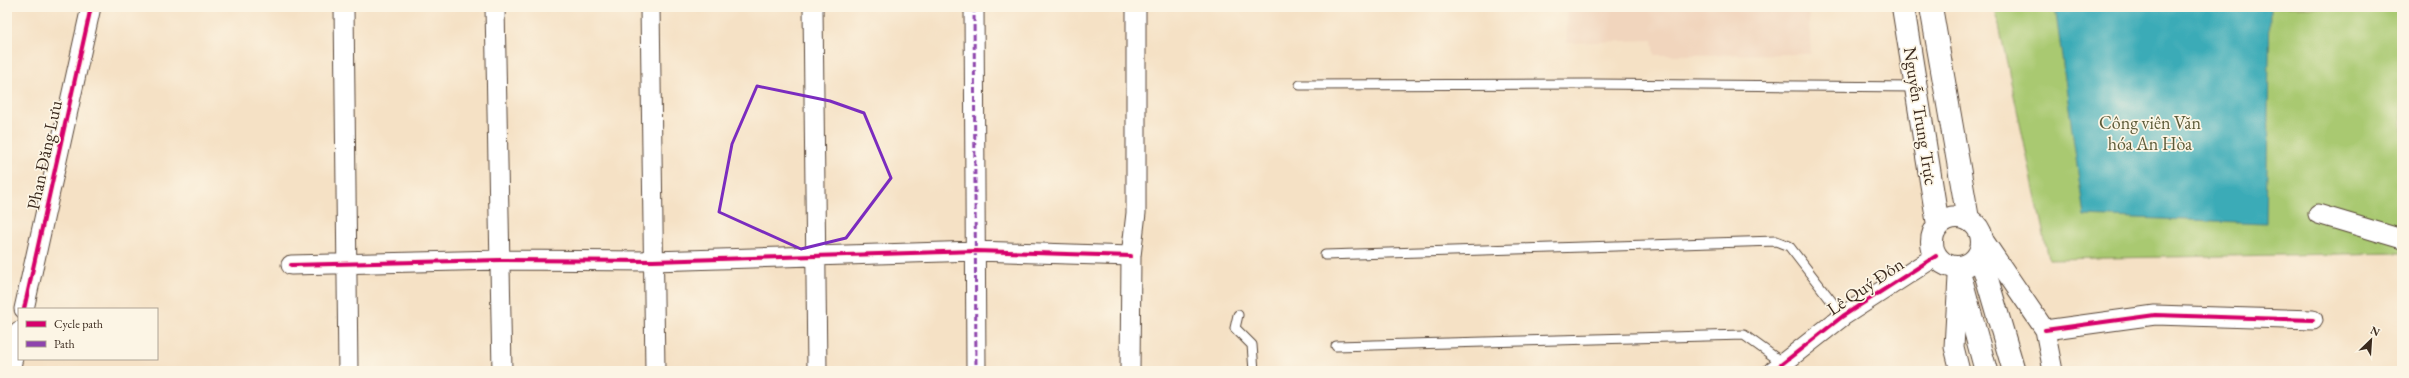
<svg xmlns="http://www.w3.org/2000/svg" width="2409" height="378" viewBox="0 0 2409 378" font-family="'EB Garamond',serif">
  <rect width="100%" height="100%" fill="#fcf5e5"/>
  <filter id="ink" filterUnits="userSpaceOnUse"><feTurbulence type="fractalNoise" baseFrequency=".025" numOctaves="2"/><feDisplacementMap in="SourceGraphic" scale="8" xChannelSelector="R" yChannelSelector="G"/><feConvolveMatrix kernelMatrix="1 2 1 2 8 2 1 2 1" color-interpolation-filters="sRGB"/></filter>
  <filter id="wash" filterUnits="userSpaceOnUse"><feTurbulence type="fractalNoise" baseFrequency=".012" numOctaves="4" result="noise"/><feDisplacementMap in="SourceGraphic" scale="16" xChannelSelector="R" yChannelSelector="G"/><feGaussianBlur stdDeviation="0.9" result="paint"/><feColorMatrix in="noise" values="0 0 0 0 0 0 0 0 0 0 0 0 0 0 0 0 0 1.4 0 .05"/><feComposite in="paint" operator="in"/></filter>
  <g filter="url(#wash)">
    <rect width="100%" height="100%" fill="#f5e1c5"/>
    <path fill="#f1d5bd" d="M1566 7H1808L1811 54 1655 55 1653 40 1567 43Z"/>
    <path fill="#a9c971" stroke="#727a48" d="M1995 7H2402V253L2049 259Z"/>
    <path fill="#3babb7" stroke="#3b6a6a" d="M2055 7H2270L2266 223 2084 216Z"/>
  </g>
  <g filter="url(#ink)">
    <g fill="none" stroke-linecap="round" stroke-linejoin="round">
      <g stroke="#574537" stroke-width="11">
        <path id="service" d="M1300 85 1592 84 1917 87
          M1325 255 1776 241 1789 246 1843 316
          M1238 315 1235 328 1252 345 1254 371
          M1336 346 1744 335 1783 363"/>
      </g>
      <g stroke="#574537" stroke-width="21">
        <path id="minor" d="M344 7 348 371
          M495 7 502 371
          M650 7 655 371
          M813 7 817 371
          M974 7 976 371
          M2318 214 2402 239
          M1983 239 2045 330 2053 371
          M291 265 500 260 653 261 976 251 1131 256
          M1958 277 1954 347 1960 371
          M24 309 91 7
          M2045 330 2155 315 2313 320
          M10 371 19 331
          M1130 371 1131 256 1136 213V7
          M1773 371 1843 316 1936 256"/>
      </g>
      <g stroke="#574537" stroke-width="24">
        <path id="primary" d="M1903 7 1938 225
          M1931 7 1968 219
          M1932 242a25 25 0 1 1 50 0a25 25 0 1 1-50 0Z
          M1980 255 2014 371
          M1958 268 1986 371"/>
      </g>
      <use href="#service" stroke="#fff" stroke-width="9"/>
      <use href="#minor" stroke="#fff" stroke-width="19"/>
      <use href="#primary" stroke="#fff" stroke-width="22"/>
      <path stroke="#8e44ad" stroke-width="3" stroke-dasharray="6 3" stroke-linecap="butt" d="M974 7 976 371"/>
      <g stroke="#fcf5e5" stroke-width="6">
        <path id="cycleway" d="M291 265 500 260 653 261 976 251 1131 256
          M24 309 91 7
          M2045 330 2155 315 2313 320
          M1773 371 1843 316 1936 256"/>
      </g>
      <use href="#cycleway" stroke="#d6006c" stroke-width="4"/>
    </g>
  </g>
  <path fill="none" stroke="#7b2cbf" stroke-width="3" stroke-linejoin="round" d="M757 86 830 101 864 113 891 178 846 238 801 249 719 212 732 144Z"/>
  <g text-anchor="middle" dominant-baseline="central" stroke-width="3.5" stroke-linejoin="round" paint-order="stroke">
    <g font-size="18" fill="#3b2a1e" stroke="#fcf5e5">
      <text transform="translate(1921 116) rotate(81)">Nguyễn Trung Trực</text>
      <text transform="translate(44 155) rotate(-78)">Phan Đăng Lưu</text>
      <text transform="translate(1865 286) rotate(-34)">Lê Quý Đôn</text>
    </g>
    <g font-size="18" fill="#5c5a37" stroke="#fcf5e5">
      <text x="2150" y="122">Công viên Văn<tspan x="2150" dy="21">hóa An Hòa</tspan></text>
    </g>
  </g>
  <rect width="2409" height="378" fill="none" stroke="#fcf5e5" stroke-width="24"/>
  <rect x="18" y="308" width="140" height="52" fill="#fcf5e5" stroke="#afa495"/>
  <rect x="26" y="321" width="20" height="6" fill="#d6006c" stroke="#afa495"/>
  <text x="54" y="328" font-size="12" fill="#3b2a1e">Cycle path</text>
  <rect x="26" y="341" width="20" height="6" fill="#8e44ad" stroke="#afa495"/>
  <text x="54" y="348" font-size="12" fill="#3b2a1e">Path</text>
  <g transform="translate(2371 340) rotate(25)" stroke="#fcf5e5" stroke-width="3" paint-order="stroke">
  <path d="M0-3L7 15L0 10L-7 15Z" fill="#3b2a1e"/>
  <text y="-6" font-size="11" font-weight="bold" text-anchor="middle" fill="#3b2a1e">N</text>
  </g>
</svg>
